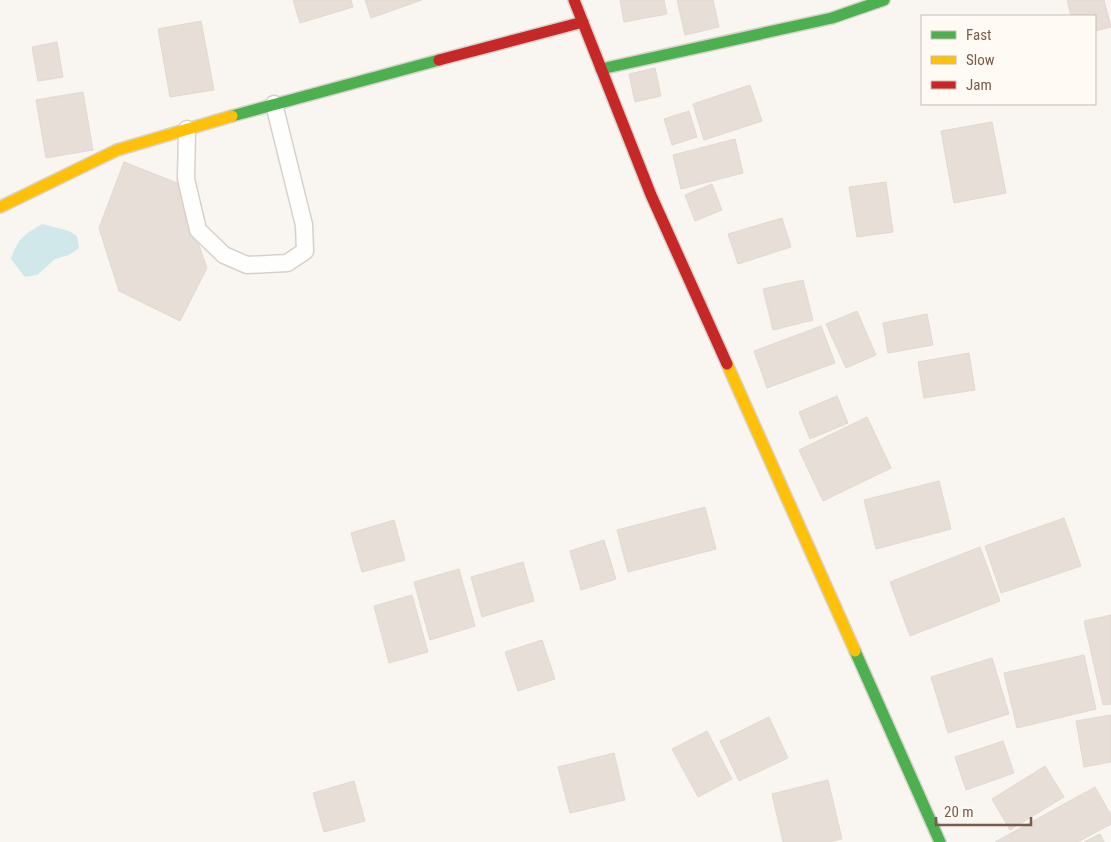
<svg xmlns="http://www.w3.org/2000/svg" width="1111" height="842" viewBox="0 0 1111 842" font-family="'Roboto Condensed',sans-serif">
  <rect width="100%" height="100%" fill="#f9f5f0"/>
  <path fill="#d0e8ea" d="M42 224 69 231 77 236 79 248 69 255 55 259 37 275 25 277 11 259C18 238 24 235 42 224Z"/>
  <path fill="#e6ded7" stroke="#e2d8d2" d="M293 0H351L353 7 300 23Z
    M365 0H422L371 18Z
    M620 0H664L667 14 624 22Z
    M677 0H713L719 27 685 35Z
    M1067 0H1104L1111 27 1095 31V16H1071Z
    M201 21 214 90 170 97 158 29Z
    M57 42 63 77 38 81 32 47Z
    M655 68 661 96 635 102 629 74Z
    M750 85 762 121 704 140 693 104Z
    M83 92 93 150 46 158 36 100Z
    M689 111 697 137 672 145 664 119Z
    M992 122 1006 193 954 203 941 131Z
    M735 139 743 173 681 189 673 155Z
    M124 162 177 183 207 268 180 321 119 291 99 228Z
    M886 182 893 232 857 237 849 187Z
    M712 184 722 210 695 221 685 195Z
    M782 218 791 247 738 264 728 234Z
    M803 280 813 320 773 330 763 289Z
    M857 311 876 355 846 368 826 324Z
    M927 314 933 345 888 353 883 323Z
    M821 326 835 363 767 388 754 351Z
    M969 353 975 390 924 398 918 362Z
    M837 396 848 423 810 439 799 412Z
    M867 417 891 468 823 501 799 450Z
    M939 481 951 529 876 549 864 500Z
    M705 507 716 549 628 572 617 530Z
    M1064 518 1081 566 1001 593 985 546Z
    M394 520 405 560 362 572 351 533Z
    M604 540 616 579 581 590 570 551Z
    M980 547 1000 601 910 636 890 582Z
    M523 562 534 601 482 617 471 577Z
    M459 569 475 626 430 640 414 582Z
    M412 595 428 652 389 663 374 606Z
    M1111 615V704L1103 705 1084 621Z
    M542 640 555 679 518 691 505 652Z
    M1084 655 1096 709 1017 728 1004 673Z
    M992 658 1009 714 948 733 931 677Z
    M1111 715V762L1084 767 1076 721Z
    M769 717 788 758 739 781 720 741Z
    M707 731 732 779 698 797 672 749Z
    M1003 741 1014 773 966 790 955 757Z
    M614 753 625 800 570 813 558 767Z
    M1045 766 1064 797 1010 830 992 799Z
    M828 780 842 839 828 842H783L772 794Z
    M354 781 365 821 324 832 313 793Z
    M1095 787 1111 815V824L1078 842H995Z
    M1100 834 1104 842H1084Z"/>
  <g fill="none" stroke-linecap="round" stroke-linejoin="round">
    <g stroke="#d7d1cb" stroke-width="19">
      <path id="lane" d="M187 129 186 179 198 230 224 255 247 265 287 263 305 251 304 225 274 104"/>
    </g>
    <g stroke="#d9d2cb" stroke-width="14">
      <path id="fast" d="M601 69 832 18 884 0
        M232 116 439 60
        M855 651 940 842"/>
    </g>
    <g stroke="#d9d2cb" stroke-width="14">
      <path id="slow" d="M0 207 117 150 232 116
        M727 364 855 651"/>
    </g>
    <g stroke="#d9d2cb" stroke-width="14">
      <path id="jam" d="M574 0 651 195 727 364
        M439 60 583 22"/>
    </g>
    <use href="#lane" stroke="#fefefd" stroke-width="16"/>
    <use href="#fast" stroke="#4caf50" stroke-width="11"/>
    <use href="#slow" stroke="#ffc107" stroke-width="11"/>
    <use href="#jam" stroke="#c62828" stroke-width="11"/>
  </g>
  <rect x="921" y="15" width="175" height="90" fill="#fffaf3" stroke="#cabbb1"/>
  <rect x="931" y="31" width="25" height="8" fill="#4caf50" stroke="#cabbb1"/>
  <text x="966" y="40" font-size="15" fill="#7a5c4d">Fast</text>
  <rect x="931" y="56" width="25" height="8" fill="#ffc107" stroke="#cabbb1"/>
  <text x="966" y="65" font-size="15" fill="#7a5c4d">Slow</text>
  <rect x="931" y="81" width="25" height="8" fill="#c62828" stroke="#cabbb1"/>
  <text x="966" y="90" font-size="15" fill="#7a5c4d">Jam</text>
  <path d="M936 817v8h95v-8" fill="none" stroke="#7a5c4d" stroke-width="2.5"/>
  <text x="944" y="817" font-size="15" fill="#7a5c4d" stroke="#fffaf3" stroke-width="4" paint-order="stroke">20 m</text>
</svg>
